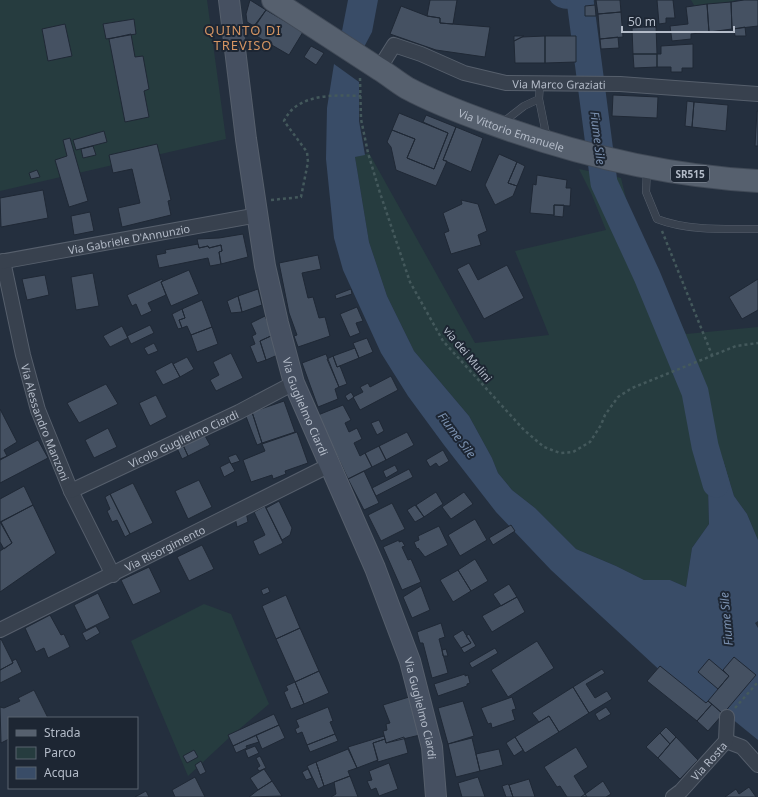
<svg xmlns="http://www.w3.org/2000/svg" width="758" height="797" viewBox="0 0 758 797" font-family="'Noto Sans',sans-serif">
  <rect width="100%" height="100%" fill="#242f3e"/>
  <path fill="#263c3f" d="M0 0H207L226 139 0 191Z
    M691 0H737L697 10Z
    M369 153 475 343 549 335 515 251 606 230 591 193 579 169 621 178 630 215 686 334 758 327V540L747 514 734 496 723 460 702 450 708 488 709 524 692 548 686 587 670 580H644L616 566 576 549 535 508 512 490 498 473 492 458 469 416 414 351 387 296 369 242 355 157Z
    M204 604 231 614 269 704 231 736 188 776 131 641Z"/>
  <path fill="#394c67" d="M348 0H378L372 32 364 47 342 31Z
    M550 0H594L588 7C575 8 558 13 550 0Z
    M334 64 359 82V121L365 155 355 157 369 242 387 296 414 351 469 416 492 458 498 473 512 490 535 508 576 549 616 566 644 580H670L686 587 692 548 709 524 708 488 702 450 711 446 723 460 734 496 747 514 758 540V621L755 623 758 628V740L715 705 691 699 551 570 496 512 444 445 408 396 381 353 343 270 334 238 326 159 327 108Z"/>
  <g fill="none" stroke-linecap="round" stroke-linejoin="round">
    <path stroke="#394c67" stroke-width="27" d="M580 0 604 183 647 276 695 392 705 446 716 484"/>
  </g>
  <path fill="#455162" stroke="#1f2835" d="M250 0 266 10 254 26 247 22 246 14Z
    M430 0H457L453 24 440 23V18L427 16Z
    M596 0H620L621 12 598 14Z
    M657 0H673L675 18H666V23L659 24Z
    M744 0H758V26L732 29 731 2Z
    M731 2 732 29 709 32 707 4Z
    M707 4 709 32 691 34V39L672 41 670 26 688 24 686 7Z
    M595 5 596 16H585V6Z
    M401 6 427 16 440 18V23L490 27 485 57 436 50 390 34Z
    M266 10 303 32 289 55 258 37 252 31Z
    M621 12 623 37 600 39 598 14Z
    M134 19 136 34 106 39 103 24Z
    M65 24 72 56 48 61 42 29Z
    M656 26 657 54H633L632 28Z
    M745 27 746 36H735L734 29Z
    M131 34 135 57 143 56 149 89 144 91 149 117 125 122 109 39Z
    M514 36H524L514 41Z
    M545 36V63H515L514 41 522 37Z
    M545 36H576V62L545 63Z
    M618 37 619 48 601 49 600 39Z
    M693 44V68H682V72H671V67H657V54H661V46Z
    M311 46 324 53 316 65 304 57Z
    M633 54H657V67L634 68Z
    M613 95 658 97 657 118 612 116Z
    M687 101 694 102 692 127 685 126Z
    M694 102 728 105 726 131 692 127Z
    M757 111H758V146H755Z
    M399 113 448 133 434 169 407 158 415 139 392 130Z
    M426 115 456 127 443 160 447 161 436 186 396 170 391 147 387 142 392 130 415 139 407 158 434 169 448 133 423 122Z
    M456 127 483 138 471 172 443 160Z
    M104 131 107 142 76 150 73 140Z
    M70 138 88 201 69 207 55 160 67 156 63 140Z
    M157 144 171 200 168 201 171 215 122 227 118 208 140 203 132 169 113 173 109 155Z
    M93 146 96 155 83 158 81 149Z
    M499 154 517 162 508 183 517 186 513 196 495 205 485 185Z
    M517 162 525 166 517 186 508 183Z
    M37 170 40 177 31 179 29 173Z
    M537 175 567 180 566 188H571L570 206 554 205V215L530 213 533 184 536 185Z
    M43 190 48 218 1 227 0 198Z
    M461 200 478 204 487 231 478 235 481 245 451 254 444 233 449 231 443 213 462 204Z
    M554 205H564L563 217 554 216Z
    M90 212 94 231 74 235 71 216Z
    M243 234 248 257 221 264 219 252 222 251 221 245 209 248 208 246 199 248 197 239 219 238Z
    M198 244 199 248 208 246 209 248 221 245 222 251 219 252 221 264 210 266 208 258 159 268 156 255 166 253 165 250Z
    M318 255 321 269 302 273 308 298 313 297 319 318 325 317 330 336 298 347 294 336 297 335 289 313 279 263Z
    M469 263 478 280 507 265 524 298 484 319 457 269Z
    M189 270 199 294 171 306 161 282Z
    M93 273 99 306 76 310 71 277Z
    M45 275 49 295 27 300 22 279Z
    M162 279 163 281 161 282 166 295 148 303 152 311 141 316 136 304 132 306 127 295Z
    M758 279V310L742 319 729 297Z
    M258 289 262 305 242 312 238 296Z
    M351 289 352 294 336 299 335 295Z
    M238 296 242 312 231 313 227 301Z
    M202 300 212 327 191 335 187 326 182 328 179 320 185 318 182 309Z
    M357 307 363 321 356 323 360 333 350 337 340 314Z
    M182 309 185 318 179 320 182 328 178 329 172 314Z
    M265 316 273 335 260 341 266 360 257 363 250 346 255 344 252 336 256 334 251 323Z
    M150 325 154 333 131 344 127 336Z
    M122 326 128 338 110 347 103 336Z
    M212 327 218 344 197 352 191 335Z
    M273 335 280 354 266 360 260 341Z
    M367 338 373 352 359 358 353 343Z
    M154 343 158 351 148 355 144 348Z
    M355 348 359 358 337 367 333 356Z
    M231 353 243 378 216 391 210 380 219 375 213 362Z
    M326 354 339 387 335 389 338 399 318 407 302 363Z
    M333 356 337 367 340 366 347 384 339 387 327 359Z
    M187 357 194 369 180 377 173 364Z
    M172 362 180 377 163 385 155 371Z
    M391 376 398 390 360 410 353 397 363 392 360 387 368 383 370 387Z
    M106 384 118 404 79 423 67 403Z
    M351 392 354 397 348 401 345 396Z
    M156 395 167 417 150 426 139 403Z
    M284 401 295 432 262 443 252 412Z
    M343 405 351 420 345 423 349 432 357 428 362 439 354 443 360 456 365 453 372 467 348 479 318 415Z
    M0 409 17 442 4 450 7 456 0 459Z
    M252 412 262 443 257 445 245 414Z
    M379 420 384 431 377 435 371 423Z
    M108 428 117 447 94 458 85 440Z
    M297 432 308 463 285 471 286 474 273 479 272 475 251 482 243 460 265 451 262 444Z
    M407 432 414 445 386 460 379 446Z
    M204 434 210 445 188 456 183 445Z
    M38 440 48 458 0 483V460Z
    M183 445 188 456 182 459 177 448Z
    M379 446 386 460 372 467 365 453Z
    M443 450 449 461 439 467 436 463 430 467 426 460Z
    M236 454 240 461 231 464 228 457Z
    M230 462 235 471 224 477 220 467Z
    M395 465 398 471 386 478 383 471Z
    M409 469 413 477 376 496 372 488Z
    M364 471 379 503 364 510 348 479Z
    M199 480 212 507 188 519 175 491Z
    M133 483 153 523 130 534 110 494Z
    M24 486 33 505 0 522V499Z
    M436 492 443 504 424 517 416 505Z
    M464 492 473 504 451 519 442 507Z
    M110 494 130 534 125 537 117 520 112 522 107 511 110 509 105 497Z
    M279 501 292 528 290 535 282 540 266 508Z
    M392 503 405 529 381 541 368 515Z
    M33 505 56 553 0 592V551L12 543 1 522Z
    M415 505 424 517 415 522 407 510Z
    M265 506 283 543 259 555 253 541 265 535 254 512Z
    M246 512 248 522 237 527 235 517Z
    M475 519 487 540 460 556 448 535Z
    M0 522 12 543 4 549 0 542Z
    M511 525 515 531 493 545 489 538Z
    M439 526 448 545 425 557 418 548 417 549 414 542 419 540 418 536Z
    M399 540V542L402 541 405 546 402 547 408 560 411 559 421 582 402 590 383 547Z
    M202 545 214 569 189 581 177 557Z
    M475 559 488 581 471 591 458 570Z
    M149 567 161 592 133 605 121 580Z
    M458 570 471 591 453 602 440 580Z
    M509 584 517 597 501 606 493 594Z
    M421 586 430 610 412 618 403 597Z
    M268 587 270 592 263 595 261 590Z
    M98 593 110 618 86 630 74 605Z
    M286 595 300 628 276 639 262 606Z
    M517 597 525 612 492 632 482 616Z
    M50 615 61 635 64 634 70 647 48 658 44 648 36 652 25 628Z
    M441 623 445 637 439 639 448 673 432 678 423 643H420L417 632Z
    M96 626 100 633 86 641 82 633Z
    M300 628 319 671 295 682 276 639Z
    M463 630 471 643 461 648 453 636Z
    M469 634 476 646 464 653 461 648 471 643 466 636Z
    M1 639 13 663 0 670V640Z
    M537 641 554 668 508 697 491 670Z
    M495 648 498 653 472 668 469 663Z
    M446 649 448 656H443L442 650Z
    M734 657 756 675 723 714 708 701 729 676 723 670Z
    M16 659 22 672 0 683V670L13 663 12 661Z
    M709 659 729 676 718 689 698 672Z
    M660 666 706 703 708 701 712 704 697 721 647 681Z
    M602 669 605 673 586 684 595 698 607 691 612 699 589 713 573 687Z
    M319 671 329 693 304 704 295 682Z
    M465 674V676L468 675 470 683 467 684V686L438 696 434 684Z
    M295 682 304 704 291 709 284 692 288 690 286 686Z
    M573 687 589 713 559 732 549 716 539 722 532 713Z
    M34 690 48 718H9V739L1 743 0 707 4 708 20 701 18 698Z
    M409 697 420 735 386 743 383 731 387 730 386 724 390 723 383 705Z
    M512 697 516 709 512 710 515 720 492 728 491 723 488 724 481 708Z
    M463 701 474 736 448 744 438 708Z
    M712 704 723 714 708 731 697 721Z
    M328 707 333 721 330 722 335 734 307 745 302 732 297 734 295 729 299 727 296 720Z
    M606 707 611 714 599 721 595 714Z
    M274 714 279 725 233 746 228 735Z
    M549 716 559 732 525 753 515 737Z
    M279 725 285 738 262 749 256 735Z
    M666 727 676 737 670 744 660 733Z
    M660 733 670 744 658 758 646 747Z
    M335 734 338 741 310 752 307 745Z
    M256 735 259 742 246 746 247 748 236 753 233 746Z
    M384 736 385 739 373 743 378 760 357 768 348 747Z
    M404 737 408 753 378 762 373 743 385 739 386 743Z
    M515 737 523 750 514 756 506 743Z
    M676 737 698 760 680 779 658 758Z
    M472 738 480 771 456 777 448 744Z
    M255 746 259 753 248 758 245 750Z
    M576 747 588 767 574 776 587 797H567L560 786 557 787 544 767Z
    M348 749 357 768 348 771 350 776 324 786 316 762Z
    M499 749 503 765 480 771 476 754Z
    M194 750 198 757 187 763 183 756Z
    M260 756 266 768 259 771 257 768 260 766 256 758Z
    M201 761 206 772 200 775 195 765Z
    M316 762 324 786 318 789 307 766Z
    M389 763 398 789 379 796 376 788 371 790 367 781 372 780 369 771Z
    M264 769 272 781 258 790 250 778Z
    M308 769 312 778 306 780 302 772Z
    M350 776 358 797H331L336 794 334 782Z
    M195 777 205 797H175L172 790Z
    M478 777 485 797H462L458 783Z
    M529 779 535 797H513L509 785Z
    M272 781 282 796 249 797 258 790Z
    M603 781 611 794 606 797H581Z
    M508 784 509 785 513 797H506L502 786Z
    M749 787 756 797H725L736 789 739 794Z
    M146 791 149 797H135Z"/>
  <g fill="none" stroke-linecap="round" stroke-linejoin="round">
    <g stroke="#565f6c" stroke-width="8">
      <path id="service" d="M540 84 539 99 547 139
        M502 123 524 106 539 99
        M647 169 646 192 657 219C688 231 725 229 758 229"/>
    </g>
    <g stroke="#565f6c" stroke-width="16">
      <g id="minor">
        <path id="s1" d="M379 69 394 45 421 54 464 73 506 83 620 84 758 94"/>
        <path id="s2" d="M3 261 23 355 38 410 71 491 113 575"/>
        <path id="s3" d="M0 262 258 215"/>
        <path id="s4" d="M71 491 239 412 294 383"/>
        <path id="s5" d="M0 630 330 465"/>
        <path d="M726 741 742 747 758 765"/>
        <path id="s6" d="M673 797 681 791 726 741 727 717"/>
      </g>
    </g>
    <g stroke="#565f6c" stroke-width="22">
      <g id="secondary">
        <path id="s7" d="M229 0 246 139 265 266 278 323 294 383 375 568 410 661 432 747 436 797"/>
      </g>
    </g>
    <g stroke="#414a57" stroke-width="24">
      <g id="primary">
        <path id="s8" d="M273 0C308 23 344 46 379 69 389 75 397 82 407 88 433 102 462 113 490 123 575 154 667 176 758 181"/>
      </g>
    </g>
    <path stroke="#44595c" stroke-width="2.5" stroke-dasharray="3 3" stroke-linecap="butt" d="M360 78 361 119 368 153 380 193 410 282 443 341 524 430 544 447 560 453 573 452 590 442 601 425 605 415 618 397 632 388 736 346 758 343
      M271 200 301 197 308 162 307 152 284 121C297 93 335 95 361 96
      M662 231 712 355
      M735 708 758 682"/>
    <use href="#service" stroke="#38414e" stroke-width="7"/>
    <use href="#minor" stroke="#38414e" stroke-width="14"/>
    <use href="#secondary" stroke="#465061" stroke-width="20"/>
    <use href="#primary" stroke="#56606e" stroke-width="22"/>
  </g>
  <g text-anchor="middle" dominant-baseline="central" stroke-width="4" stroke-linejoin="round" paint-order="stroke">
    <rect fill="#1d2633" stroke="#878f9c" stroke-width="1" x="671" y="166" width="38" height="16" rx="3"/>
    <g font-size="10" font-weight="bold" fill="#b4bcc9">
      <text x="690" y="174">SR515</text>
    </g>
    <g font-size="11" fill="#b4bcc9" stroke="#1d2633">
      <text stroke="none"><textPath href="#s1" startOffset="200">Via Marco Graziati</textPath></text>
      <text stroke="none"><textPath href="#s8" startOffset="273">Via Vittorio Emanuele</textPath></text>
      <text stroke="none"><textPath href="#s3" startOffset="131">Via Gabriele D'Annunzio</textPath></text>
      <text transform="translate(468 354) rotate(50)">via dei Mulini</text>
      <text stroke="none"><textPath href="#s7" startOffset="415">Via Guglielmo Ciardi</textPath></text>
      <text stroke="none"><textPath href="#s2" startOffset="167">Via Alessandro Manzoni</textPath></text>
      <text stroke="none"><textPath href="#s4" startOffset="124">Vicolo Guglielmo Ciardi</textPath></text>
      <text stroke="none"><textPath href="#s5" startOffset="184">Via Risorgimento</textPath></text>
      <text stroke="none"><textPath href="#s7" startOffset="739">Via Guglielmo Ciardi</textPath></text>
      <text stroke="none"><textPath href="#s6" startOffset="51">Via Rosta</textPath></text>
    </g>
    <g font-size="12" font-style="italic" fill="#7c92b1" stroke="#1d2633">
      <text transform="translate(598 138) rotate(83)">Fiume Sile</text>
      <text transform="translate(457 435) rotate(53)">Fiume Sile</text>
      <text transform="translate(726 619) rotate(-95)">Fiume Sile</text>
    </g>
    <g font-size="13" letter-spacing="1" fill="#d59563" stroke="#1d2633">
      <text x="243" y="30">QUINTO DI<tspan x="243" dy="15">TREVISO</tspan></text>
    </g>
  </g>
  <rect x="8" y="717" width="130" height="72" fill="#1d2633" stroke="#59626f"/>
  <rect x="16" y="730" width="20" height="6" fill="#56606e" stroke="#59626f"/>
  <text x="44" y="737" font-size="12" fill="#b4bcc9">Strada</text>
  <rect x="16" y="747" width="20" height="12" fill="#263c3f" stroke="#59626f"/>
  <text x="44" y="757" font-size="12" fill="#b4bcc9">Parco</text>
  <rect x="16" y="767" width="20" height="12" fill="#394c67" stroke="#59626f"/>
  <text x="44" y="777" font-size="12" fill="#b4bcc9">Acqua</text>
  <path d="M622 26v6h112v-6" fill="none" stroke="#b4bcc9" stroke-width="2"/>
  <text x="628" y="26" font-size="12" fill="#b4bcc9" stroke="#1d2633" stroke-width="3" paint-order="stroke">50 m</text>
</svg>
